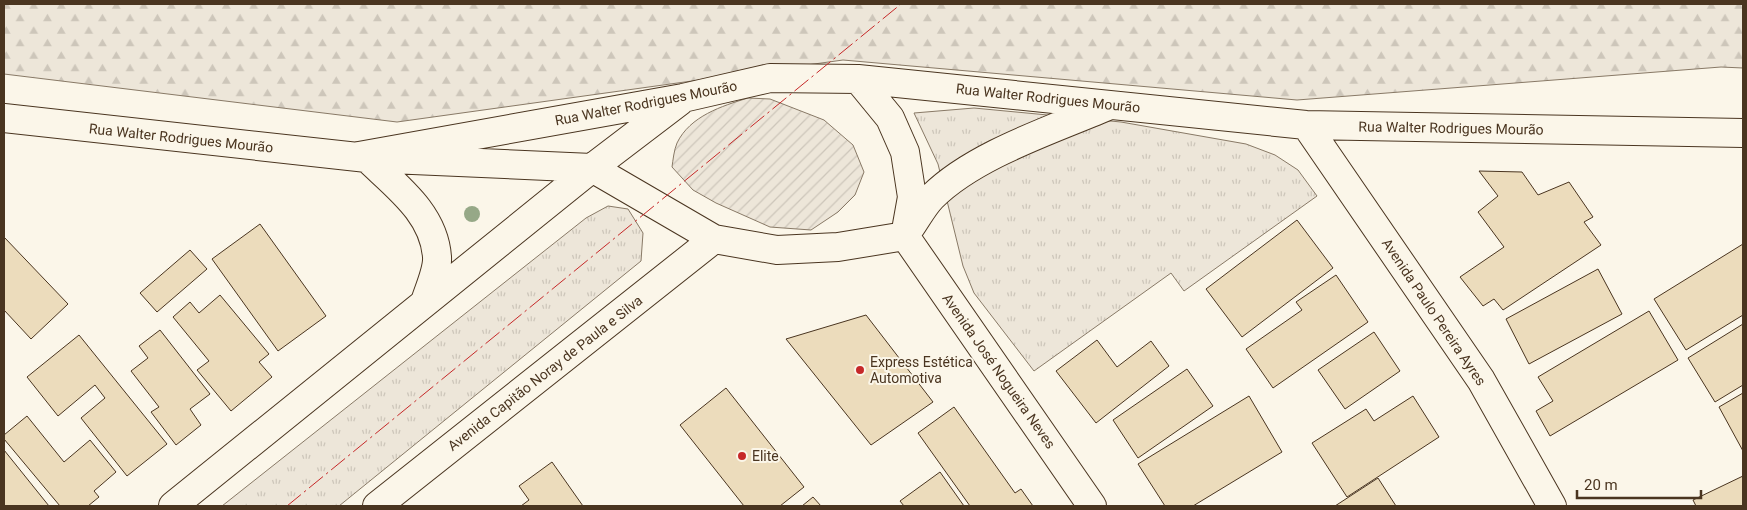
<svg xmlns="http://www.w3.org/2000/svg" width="1747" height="510" viewBox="0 0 1747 510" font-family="Roboto,sans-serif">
  <defs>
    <pattern id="grass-tufts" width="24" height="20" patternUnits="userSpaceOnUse" patternTransform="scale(1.25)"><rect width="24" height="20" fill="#ede6d9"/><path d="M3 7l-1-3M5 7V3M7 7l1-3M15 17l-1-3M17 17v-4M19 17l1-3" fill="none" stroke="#cdc6ba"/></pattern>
    <pattern id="forest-firs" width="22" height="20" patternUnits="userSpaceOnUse" patternTransform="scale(1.25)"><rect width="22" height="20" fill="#ede6d9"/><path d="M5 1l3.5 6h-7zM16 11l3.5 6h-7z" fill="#cdc6ba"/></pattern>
    <pattern id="garden-furrows" width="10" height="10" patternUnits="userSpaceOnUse" patternTransform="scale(1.25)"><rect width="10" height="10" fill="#ede6d9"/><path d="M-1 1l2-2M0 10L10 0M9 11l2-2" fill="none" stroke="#cdc6ba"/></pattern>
  </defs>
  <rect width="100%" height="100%" fill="#fbf6e9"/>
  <path fill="url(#grass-tufts)" stroke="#887966" d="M974 108 1121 122 1246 144 1275 155 1298 170 1317 196 1184 291 1171 273 1034 371 974 293 963 266 938 164 914 113Z
    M608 206 628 209 643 233 641 261 339 506H222L586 218Z"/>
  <path fill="url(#forest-firs)" stroke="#887966" d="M4 4H1743V68L1721 67 1297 100 843 60 397 122 4 74Z"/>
  <path fill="url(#garden-furrows)" stroke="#887966" d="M748 98 770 99 824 120 853 145 864 172 855 195 838 212 811 230 770 227 716 203 693 190 672 167C673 160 674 150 677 143 690 116 722 106 748 98Z"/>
  <path fill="#ecdcbc" stroke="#4a3520" d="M1479 171 1522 172 1538 195 1569 182 1593 217 1584 222 1601 245 1503 310 1494 299 1483 306 1460 277 1504 247 1478 212 1498 196Z
    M1297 220 1333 268 1242 337 1206 289Z
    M260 224 326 316 278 351 212 259Z
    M4 237 68 304 31 339 4 310Z
    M1743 244V315L1686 350 1654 299Z
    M190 250 207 269 157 312 140 293Z
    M1598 269 1622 314 1529 364 1506 319Z
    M1336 275 1368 322 1273 388 1246 349 1302 310 1296 302Z
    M220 295 269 354 259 362 272 377 231 411 197 370 209 361 173 317 190 302 199 313Z
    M1649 311 1678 360 1550 436 1536 411 1553 401 1538 377Z
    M866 315 933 402 871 445 786 339Z
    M1743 324V385L1715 402 1688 358Z
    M160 330 210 394 190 409 201 425 176 445 151 412 159 407 131 371 148 358 139 346Z
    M1374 332 1400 371 1345 409 1318 370Z
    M79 335 167 444 127 476 81 418 105 398 95 385 58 416 27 377Z
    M1097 340 1117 367 1151 341 1169 366 1096 423 1056 371Z
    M1187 369 1213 406 1138 458 1113 420Z
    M726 388 804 487 780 506H744L680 425Z
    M1743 393V451L1719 407Z
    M1249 396 1282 452 1193 506H1165L1138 464Z
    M1413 396 1439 437 1347 497 1312 443 1366 409 1374 421Z
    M954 407 1015 493 1021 489 1033 506H970L918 433Z
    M27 416 64 462 90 440 116 472 94 491 99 497 88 506H60L4 439V435Z
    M4 450 49 506H4Z
    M552 462 583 506H521L529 500 519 486Z
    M940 472 964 506H904L900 501Z
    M1743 476V506H1696L1693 500Z
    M1378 478 1396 506H1335Z
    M813 497 821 506H802Z"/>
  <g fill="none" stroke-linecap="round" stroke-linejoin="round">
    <g stroke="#4a3520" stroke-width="30">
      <path id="minor" d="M858 79 890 118 905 152 912 197 905 236 1092 506
        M4 118 367 158 592 168 714 239 777 250 838 247 905 236
        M1306 125 1481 380 1552 506
        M359 156 683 98 770 78 858 79 1306 125 1743 133
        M367 158C396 186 434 213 437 257 438 270 429 289 425 302
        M910 228C917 218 924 205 932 197 975 154 1055 129 1110 105
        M173 506 592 168 680 101
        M377 506 714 239"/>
    </g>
    <use href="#minor" stroke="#fbf6e9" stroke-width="28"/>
    <path stroke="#c62828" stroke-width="1" stroke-dasharray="18 4 2.5 4" stroke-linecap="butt" d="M287 506 901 4"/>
  </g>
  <circle fill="#96a887" cx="472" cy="214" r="8"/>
  <g fill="#c62828" stroke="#fbf6e9" stroke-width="2">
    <circle cx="860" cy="370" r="5"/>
    <circle cx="742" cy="456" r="5"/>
  </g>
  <g text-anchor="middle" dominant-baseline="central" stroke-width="4" stroke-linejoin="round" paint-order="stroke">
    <g font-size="14" fill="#4a3520" stroke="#fbf6e9">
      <text transform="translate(1048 98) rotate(6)">Rua Walter Rodrigues Mourão</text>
      <text transform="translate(646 103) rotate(-11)">Rua Walter Rodrigues Mourão</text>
      <text transform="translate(1451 128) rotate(1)">Rua Walter Rodrigues Mourão</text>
      <text transform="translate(181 138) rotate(6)">Rua Walter Rodrigues Mourão</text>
      <text transform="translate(1434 312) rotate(56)">Avenida Paulo Pereira Ayres</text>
      <text transform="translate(999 371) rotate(55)">Avenida José Nogueira Neves</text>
      <text transform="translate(545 373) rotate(-38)">Avenida Capitão Noray de Paula e Silva</text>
    </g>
    <g font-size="14" fill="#4a3520" stroke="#fbf6e9" text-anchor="start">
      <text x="870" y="362">Express Estética<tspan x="870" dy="16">Automotiva</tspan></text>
      <text x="752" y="456">Elite</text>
    </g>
  </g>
  <rect width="1747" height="510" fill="none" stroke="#4a3520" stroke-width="10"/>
  <path d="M1577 490v8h124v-8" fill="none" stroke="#4a3520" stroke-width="2.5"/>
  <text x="1584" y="490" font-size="15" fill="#4a3520" stroke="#fbf6e9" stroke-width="4" paint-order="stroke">20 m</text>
</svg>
